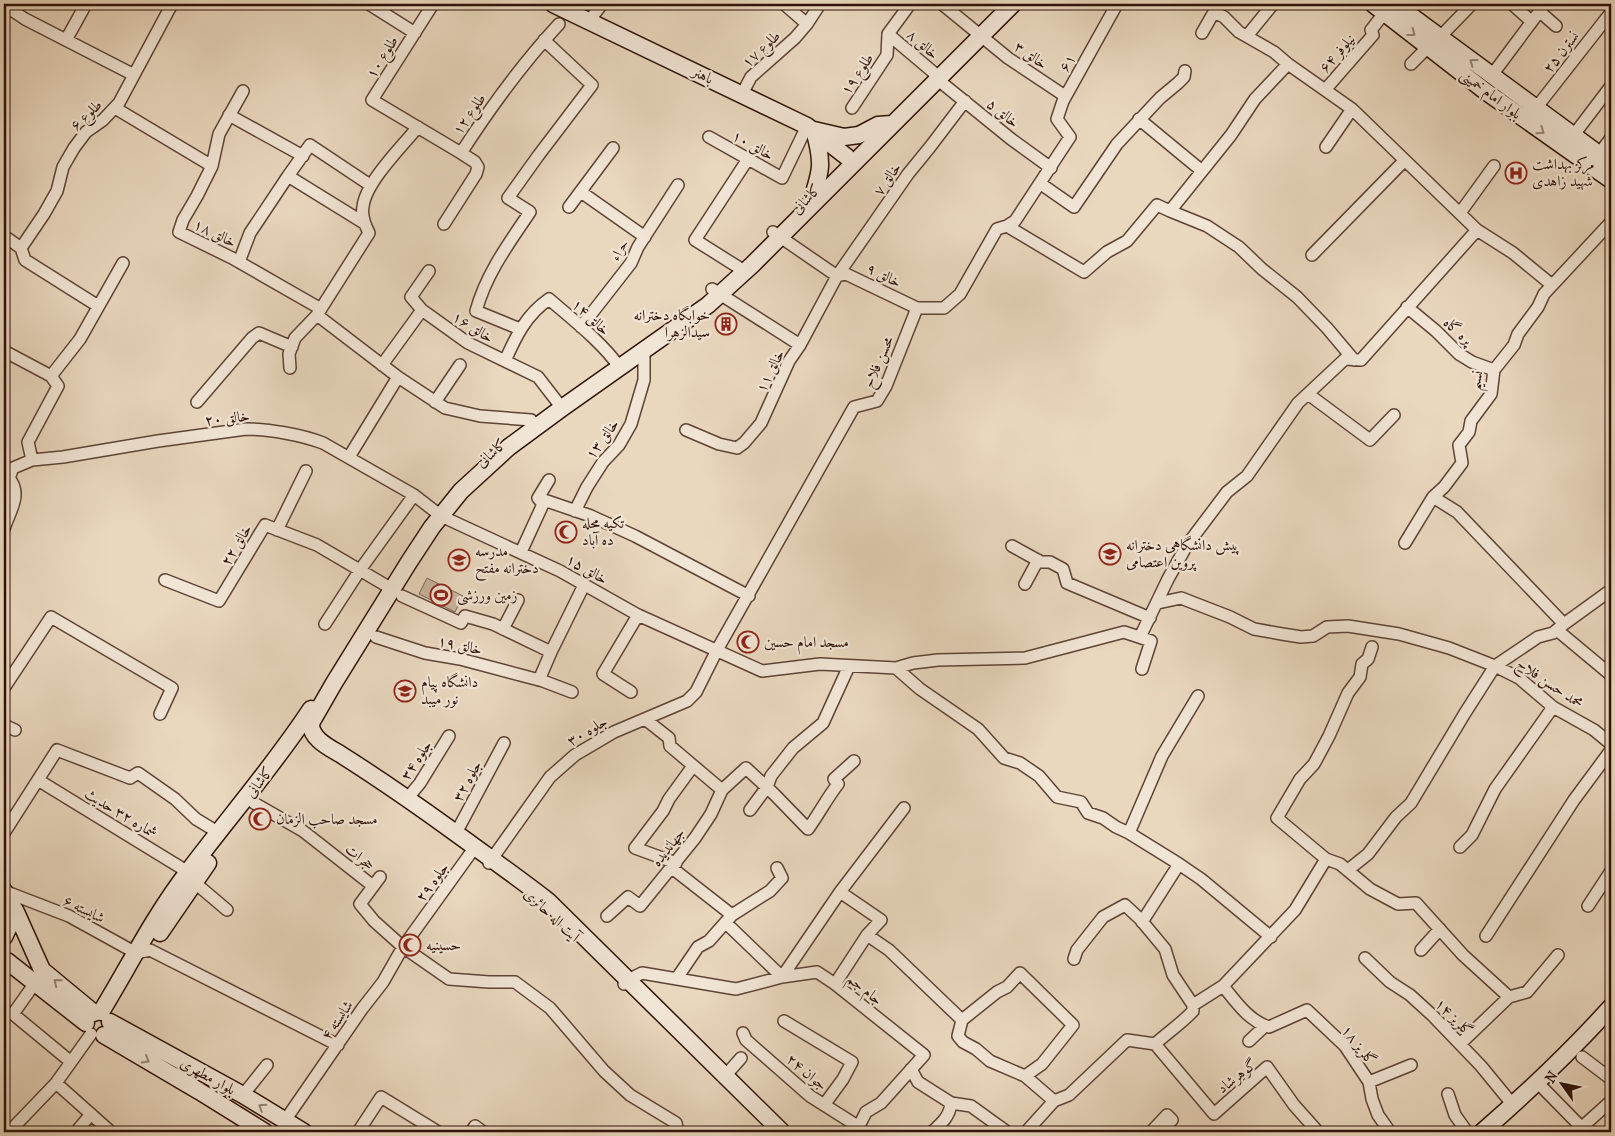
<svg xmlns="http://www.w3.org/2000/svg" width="1615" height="1136" viewBox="0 0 1615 1136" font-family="'IM FELL French Canon',Amiri,serif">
  <rect width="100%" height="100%" fill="#e9d7be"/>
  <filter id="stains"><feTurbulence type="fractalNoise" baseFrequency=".004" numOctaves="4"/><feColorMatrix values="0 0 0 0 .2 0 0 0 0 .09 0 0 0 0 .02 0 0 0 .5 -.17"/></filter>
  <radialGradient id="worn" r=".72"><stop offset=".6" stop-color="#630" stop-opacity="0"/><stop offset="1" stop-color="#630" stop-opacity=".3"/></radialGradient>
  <path fill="#c9b69f" stroke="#7c6453" d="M427 578 463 596 455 612 419 594Z"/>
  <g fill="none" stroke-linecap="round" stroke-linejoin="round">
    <g stroke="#5e4335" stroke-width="14">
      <path id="street" d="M369 4 415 33
        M433 4 372 100 461 153
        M784 4 807 24
        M942 4 1008 58 1065 96
        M1512 4 1531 21
        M4 5 25 19 134 75
        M1539 11 1556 26
        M589 21 602 4
        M888 34 933 72 937 79 1011 139 1051 168
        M1247 36 1273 4
        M1440 37 1472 4
        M66 40 86 4
        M1411 64 1429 46
        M1492 75 1545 4
        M1325 90 1373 35 1371 30 1385 12
        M243 91 219 134 212 166 197 196 183 220 179 232 232 258 321 309
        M742 94 751 77 795 38 807 24 820 4
        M115 108 212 166
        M852 108 887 55 888 34 910 4
        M1536 108 1609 15
        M229 115 303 156
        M1139 119 1202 171
        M1573 136 1611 86
        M709 137 782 178 807 126
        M1326 147 1352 109
        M1599 154 1611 138
        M288 176 310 145 370 185
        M1041 184 1074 207 1117 144 1160 98 1178 83 1184 77 1185 71
        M581 192 645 237
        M569 207 613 148
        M1170 211 1207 226 1239 247 1262 269 1297 297 1327 328 1354 360
        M1460 213 1494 166
        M444 224 476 174 478 167 475 162 461 153C490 108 522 64 559 24
        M1007 226 1084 272 1107 252 1127 241 1157 205 1170 211 1231 135 1255 99 1288 64
        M1477 230 1513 253 1552 285
        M773 232 837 276 908 174 930 147 965 101
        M4 236 21 248 25 260 98 306
        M21 248 44 214 57 191 63 167 74 148 86 132 103 120 119 103 172 4
        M1312 255 1404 161
        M239 262 250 233 288 176 364 223
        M738 267 695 240 748 159
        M712 289 800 345
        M1407 307 1436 331 1459 354 1472 362 1494 370
        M422 310 411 297 429 271
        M317 315 398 377 349 457
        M581 327 631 263 638 247 678 185
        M520 329 476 311C486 274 509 243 530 212L508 198 538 156 592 85 544 40
        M4 351 51 376 58 386 28 442 32 460
        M505 361C516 336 526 315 549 299 572 319 603 343 620 368
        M382 365 422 310 468 343 538 377 562 408
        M290 368 289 354 295 338 317 315 369 233C365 225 361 216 363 207 365 183 402 146 418 127
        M51 376 80 339 123 263
        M398 377 445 408 480 416 531 420 535 427
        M1308 394 1370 440 1394 415
        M197 402 252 338 259 333 292 347
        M435 402 460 365
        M686 430 719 444 737 448 744 443 761 423 789 361 800 345 837 276 846 274 917 308
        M4 479 9 478 13 468 32 460 63 457 158 441 246 429C269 429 302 435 323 443L414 495 441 516 560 571 638 615 762 671 820 664 896 668 913 663 938 660 1025 658 1124 632 1151 641 1142 669
        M1433 497 1444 487 1462 463 1459 445 1469 432 1471 421 1491 394 1494 370 1514 345 1518 334 1538 307 1544 294 1611 222
        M538 498 591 516 635 536 749 596
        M575 511 587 487 603 462 619 445 631 424 644 380V351
        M4 529C9 512 23 495 9 478
        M277 530 306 471
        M1012 546 1041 562H1050L1063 569 1067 583 1150 618
        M521 552 543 504 538 498 549 480
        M165 580 219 601 265 525 317 545 392 589
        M1025 584 1038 560
        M402 596 461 623 465 616 493 624 551 652
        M1158 603 1181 598 1230 617 1254 629 1282 634 1301 637 1313 636 1327 627 1348 626 1399 634 1449 648 1495 666 1519 678 1553 707 1594 730 1611 744
        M325 624 360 570 414 495
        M1564 624 1611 590
        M503 629 518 600
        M1557 630 1611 675
        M376 637 425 653 460 659 543 681 572 692
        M1140 637 1168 579 1187 545 1227 492 1247 476 1298 403 1345 359 1361 360 1477 230 1352 109 1288 64 1274 52 1239 32 1224 17 1214 12 1202 33
        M1372 647 1368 659 1362 664 1360 677 1348 693 1329 736 1314 764 1300 779 1277 818 1326 859 1340 864 1370 889 1398 904 1416 903 1463 955 1509 997
        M896 668 920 689 978 729 1004 758 1020 763 1039 776 1057 797 1081 802 1088 813 1103 818 1116 827 1129 833
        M539 680 551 652 584 585
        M4 688 51 617 172 688 160 714
        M631 692 603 674 638 615
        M4 725 15 730
        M38 780 188 872
        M722 790 746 768 774 794 808 829C819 814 827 798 838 784L834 779 854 761
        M407 799 420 783 449 736
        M254 803 303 831 373 886
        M750 810 767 787 771 776 793 748 823 723 849 666
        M4 833 57 750 130 778 138 773 175 799 196 819 219 833
        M456 833 504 743
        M1460 847 1472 835 1495 789 1553 707
        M489 863 550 777 575 755 614 732 687 701 696 692 717 650 854 407 877 401 886 386 917 308H944L960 294 997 229 1007 226 1015 221 1070 137 1057 119 1063 101 1117 4
        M676 863 635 848 663 811 669 799 693 766
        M1179 864 1129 833 1162 756 1198 696
        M672 868 732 915 709 941 698 947 677 978
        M1348 870 1368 854 1396 817 1411 803 1465 713 1495 666 1538 637 1553 633 1564 624 1457 512 1433 497 1405 543
        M380 877 360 904 374 921 403 947 449 979 489 982H515L550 1008 604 1071 630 1095 676 1123 678 1132
        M194 882 227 910
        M4 891 69 916 136 953 150 950 338 1045
        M840 892 904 808
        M1588 906 1611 871
        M732 915 770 891 782 878 777 868
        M607 916 628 897 640 906 695 838 711 814 722 790 670 746 669 738 645 719
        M1142 922 1179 864 1201 879 1271 937
        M726 923 782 977 840 892 881 920 867 935 835 984
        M867 935 889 950 962 1020
        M1486 936 1574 800 1611 750
        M1421 950 1440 929
        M1365 958 1390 982 1410 995 1432 1015 1481 1066 1513 1105
        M1074 959 1077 950 1103 917 1125 905 1140 919 1165 949 1173 975 1193 1005V1011C1182 1023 1167 1033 1155 1044
        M35 983 13 1014 71 1062
        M624 984 626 981 642 973 736 989 782 977 817 972 835 984 924 1055 881 1103 866 1112 856 1132
        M1223 986 1295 910 1326 859
        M1193 1005 1223 986C1236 1002 1249 1021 1269 1027L1307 1010 1345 1046 1369 1082 1372 1099 1378 1115 1390 1132
        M784 1021 852 1062 843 1079 824 1105
        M743 1033 746 1040 810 1096 859 1127
        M1249 1041 1265 1026
        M1460 1044 1509 997 1527 992 1558 955
        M1582 1057 1611 1079
        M911 1069 918 1082 951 1103C950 1116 942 1123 932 1132
        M725 1076 741 1058
        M1025 1076 1042 1064 1073 1025 1020 973 1007 987 997 992 962 1020 958 1036 963 1042 976 1049 990 1061 1025 1076 1054 1101
        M1369 1082 1411 1065
        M56 1083 111 1132
        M1538 1083 1586 1132
        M1448 1094 1455 1115 1467 1132
        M243 1095 267 1065
        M951 1103 971 1106 1007 1132
        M284 1122 362 1009 383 982 403 947 475 847
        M1581 1128 1611 1101
        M9 1132 56 1083 91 1034
        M76 1132 91 1114
        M358 1132 381 1097 438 1132
        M471 1132 475 1126 483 1132
        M1026 1132 1054 1101 1069 1095 1127 1040 1155 1044 1214 1114 1267 1067 1294 1105 1318 1132
        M1151 1132 1167 1115 1172 1120 1166 1125 1171 1132"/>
    </g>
    <g stroke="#2f1207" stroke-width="19">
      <path id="secondary" d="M553 4 807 126 847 157
        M1373 4 1485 91 1611 180
        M1395 4 1611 163
        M810 205C821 171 824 165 814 130L844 137 859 135 878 125 891 124
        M4 891 16 912 42 970 94 1013
        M160 933 208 863
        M4 937 16 912
        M4 960 7 961 86 1023
        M101 1012C129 966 154 916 187 873 228 818 273 767 311 709
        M110 1022 243 1095 304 1132
        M104 1035 199 1091 265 1132
        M782 1132 548 901C516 876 483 853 450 829 414 803 378 778 340 754 328 747 310 738 311 723L334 683 409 562 432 527 461 491 509 447 562 408 708 305 752 265 1013 4
        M1482 1132C1527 1093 1570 1052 1611 1007"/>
    </g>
    <use href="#street" stroke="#f1e5d5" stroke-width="11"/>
    <use href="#secondary" stroke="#f1e5d5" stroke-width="16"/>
  </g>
  <defs><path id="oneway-chevron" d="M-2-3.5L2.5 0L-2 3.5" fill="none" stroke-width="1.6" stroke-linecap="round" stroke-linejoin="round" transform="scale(1.25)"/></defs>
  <g stroke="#9a8678">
    <use href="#oneway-chevron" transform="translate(1412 33) rotate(37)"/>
    <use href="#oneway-chevron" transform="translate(1473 62) rotate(-144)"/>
    <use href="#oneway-chevron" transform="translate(1541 131) rotate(35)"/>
    <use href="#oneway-chevron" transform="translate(57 982) rotate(-141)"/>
    <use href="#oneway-chevron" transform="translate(146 1060) rotate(30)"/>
    <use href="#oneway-chevron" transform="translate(262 1107) rotate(-147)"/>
  </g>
  <defs>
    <g id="hospital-ring" transform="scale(1.125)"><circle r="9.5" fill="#f1e5d5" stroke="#8f2418" stroke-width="1.5"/><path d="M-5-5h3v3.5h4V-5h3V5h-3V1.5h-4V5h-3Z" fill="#8f2418"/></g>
    <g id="building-ring" transform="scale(1.125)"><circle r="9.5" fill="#f1e5d5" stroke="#8f2418" stroke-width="1.5"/><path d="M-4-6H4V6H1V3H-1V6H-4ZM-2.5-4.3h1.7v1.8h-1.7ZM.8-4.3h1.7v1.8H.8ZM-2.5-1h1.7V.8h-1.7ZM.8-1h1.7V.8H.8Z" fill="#8f2418"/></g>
    <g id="mosque-ring" transform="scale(1.125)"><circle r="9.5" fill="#f1e5d5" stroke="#8f2418" stroke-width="1.5"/><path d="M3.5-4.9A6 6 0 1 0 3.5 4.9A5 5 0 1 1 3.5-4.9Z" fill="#8f2418"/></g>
    <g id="school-ring" transform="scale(1.125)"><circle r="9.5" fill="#f1e5d5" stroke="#8f2418" stroke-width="1.5"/><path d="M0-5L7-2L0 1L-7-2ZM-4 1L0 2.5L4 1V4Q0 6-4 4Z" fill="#8f2418"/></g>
    <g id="stadium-ring" transform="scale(1.125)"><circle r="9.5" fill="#f1e5d5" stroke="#8f2418" stroke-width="1.5"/><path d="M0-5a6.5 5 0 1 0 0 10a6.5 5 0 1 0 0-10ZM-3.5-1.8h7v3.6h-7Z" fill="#8f2418"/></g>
    <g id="university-ring" transform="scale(1.125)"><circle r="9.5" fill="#f1e5d5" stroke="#8f2418" stroke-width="1.5"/><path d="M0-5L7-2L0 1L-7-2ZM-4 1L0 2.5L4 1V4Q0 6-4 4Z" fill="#8f2418"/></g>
  </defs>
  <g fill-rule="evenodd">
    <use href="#hospital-ring" x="1516" y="173"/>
    <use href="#building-ring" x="726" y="324"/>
    <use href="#mosque-ring" x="566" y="532"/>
    <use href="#school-ring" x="1110" y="554"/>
    <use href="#school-ring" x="459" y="560"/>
    <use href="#stadium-ring" x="441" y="595"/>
    <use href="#mosque-ring" x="748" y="642"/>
    <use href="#university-ring" x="405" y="691"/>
    <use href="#mosque-ring" x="260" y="819"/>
    <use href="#mosque-ring" x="410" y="945"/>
  </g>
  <g text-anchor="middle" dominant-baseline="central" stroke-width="4.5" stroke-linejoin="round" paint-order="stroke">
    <g font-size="15" fill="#2f1207" stroke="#f1e5d5">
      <text transform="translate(923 44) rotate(41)">خالق ۸</text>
      <text transform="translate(761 49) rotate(-43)">طلوع ۱۷</text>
      <text transform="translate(1561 52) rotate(-52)">نسترن ۲۵</text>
      <text transform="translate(1337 53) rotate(-49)">نیلوفر ۶۴</text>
      <text transform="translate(1031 55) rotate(35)">خالق ۳</text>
      <text transform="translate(382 57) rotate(-58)">طلوع ۱۰</text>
      <text transform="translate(1067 63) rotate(-59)">۶۱</text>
      <text transform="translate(857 74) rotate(-56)">طلوع ۱۹</text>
      <text transform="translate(703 75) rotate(26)">باهنر</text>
      <text transform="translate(1491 94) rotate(37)">بلوار امام خمینی</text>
      <text transform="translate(1003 113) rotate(39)">خالق ۵</text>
      <text transform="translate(469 114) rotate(-55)">طلوع ۱۲</text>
      <text transform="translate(86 115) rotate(-43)">طلوع ۶</text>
      <text transform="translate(753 145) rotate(29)">خالق ۱۰</text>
      <text transform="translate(887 179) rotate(-55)">خالق ۷</text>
      <text transform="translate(806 199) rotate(-46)">کاشانی</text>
      <text transform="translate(215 233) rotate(26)">خالق ۱۸</text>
      <text transform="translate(619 250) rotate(-60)">حراء</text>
      <text transform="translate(884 275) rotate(26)">خالق ۹</text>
      <text transform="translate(591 317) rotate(43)">خالق ۱۴</text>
      <text transform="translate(473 327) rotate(32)">خالق ۱۶</text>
      <text transform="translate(1458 331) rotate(42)">پره گاه</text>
      <text transform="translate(878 362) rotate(-66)">محسن فلاح</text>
      <text transform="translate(770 371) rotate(-64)">خالق ۱۱</text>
      <text transform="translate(1476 380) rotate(-75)">نسیم</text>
      <text transform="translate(227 418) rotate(-6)">خالق ۲۰</text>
      <text transform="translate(602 439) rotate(-54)">خالق ۱۳</text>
      <text transform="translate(491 453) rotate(-41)">کاشانی</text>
      <text transform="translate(236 545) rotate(-59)">خالق ۲۲</text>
      <text transform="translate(587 569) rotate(30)">خالق ۱۵</text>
      <text transform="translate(460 645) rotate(12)">خالق ۱۹</text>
      <text transform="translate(1550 683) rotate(34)">محمد حسن فلاح</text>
      <text transform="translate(587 731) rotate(-31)">جلوه ۳۰</text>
      <text transform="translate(416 760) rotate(-57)">جلوه ۳۴</text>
      <text transform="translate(467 781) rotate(-62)">جلوه ۳۲</text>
      <text transform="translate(259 782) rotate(-52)">کاشانی</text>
      <text transform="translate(121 813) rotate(31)">شماره ۳۲ حدیث</text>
      <text transform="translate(668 847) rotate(-52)">جهاندیده</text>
      <text transform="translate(360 857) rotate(38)">حجرات</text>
      <text transform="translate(432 882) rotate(-54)">جلوه ۲۹</text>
      <text transform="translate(84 909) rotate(26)">شایسته ۶</text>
      <text transform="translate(552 915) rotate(43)">آیت اله حائری</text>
      <text transform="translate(865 989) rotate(39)">جام جم</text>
      <text transform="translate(1454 1017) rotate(45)">گلریز ۱۴</text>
      <text transform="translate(337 1020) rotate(-56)">شایسته ۴</text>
      <text transform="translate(1359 1045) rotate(52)">گلریز ۱۸</text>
      <text transform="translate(807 1072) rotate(40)">جوان ۲۴</text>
      <text transform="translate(208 1076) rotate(29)">بلوار مطهری</text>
      <text transform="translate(1237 1076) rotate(-38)">گوهرشاد</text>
    </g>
    <g font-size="15" fill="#2f1207" stroke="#f1e5d5" text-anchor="start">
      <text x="1532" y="164">مرکز بهداشت<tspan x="1532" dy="17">شهید زاهدی</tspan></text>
      <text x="710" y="315" text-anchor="end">خوابگاه دخترانه<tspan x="710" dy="17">سیدالزهرا</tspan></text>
      <text x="582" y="523">تکیه محله<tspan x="582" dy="17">ده آباد</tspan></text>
      <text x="1126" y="545">پیش دانشگاهی دخترانه<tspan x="1126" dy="17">پروین اعتصامی</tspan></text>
      <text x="475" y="551">مدرسه<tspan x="475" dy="17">دخترانه مفتح</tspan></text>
      <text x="457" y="595">زمین ورزشی</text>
      <text x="764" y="642">مسجد امام حسین</text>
      <text x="421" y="682">دانشگاه پیام<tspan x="421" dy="17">نور میبد</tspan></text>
      <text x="276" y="819">مسجد صاحب الزمان</text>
      <text x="426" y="945">حسینیه</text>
    </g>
  </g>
  <rect width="1615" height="1136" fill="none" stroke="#e9d7be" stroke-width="20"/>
  <rect x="5" y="5" width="1605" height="1126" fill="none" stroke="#2f1207" stroke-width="2.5"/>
  <rect x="10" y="10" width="1595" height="1116" fill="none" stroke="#2f1207"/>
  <g transform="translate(1562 1084) rotate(303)" stroke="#f1e5d5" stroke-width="4" paint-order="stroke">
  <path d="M0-4L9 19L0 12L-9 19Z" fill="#2f1207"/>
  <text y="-8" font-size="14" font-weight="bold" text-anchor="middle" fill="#2f1207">N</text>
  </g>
  <rect width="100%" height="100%" filter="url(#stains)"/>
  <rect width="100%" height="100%" fill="url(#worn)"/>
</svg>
